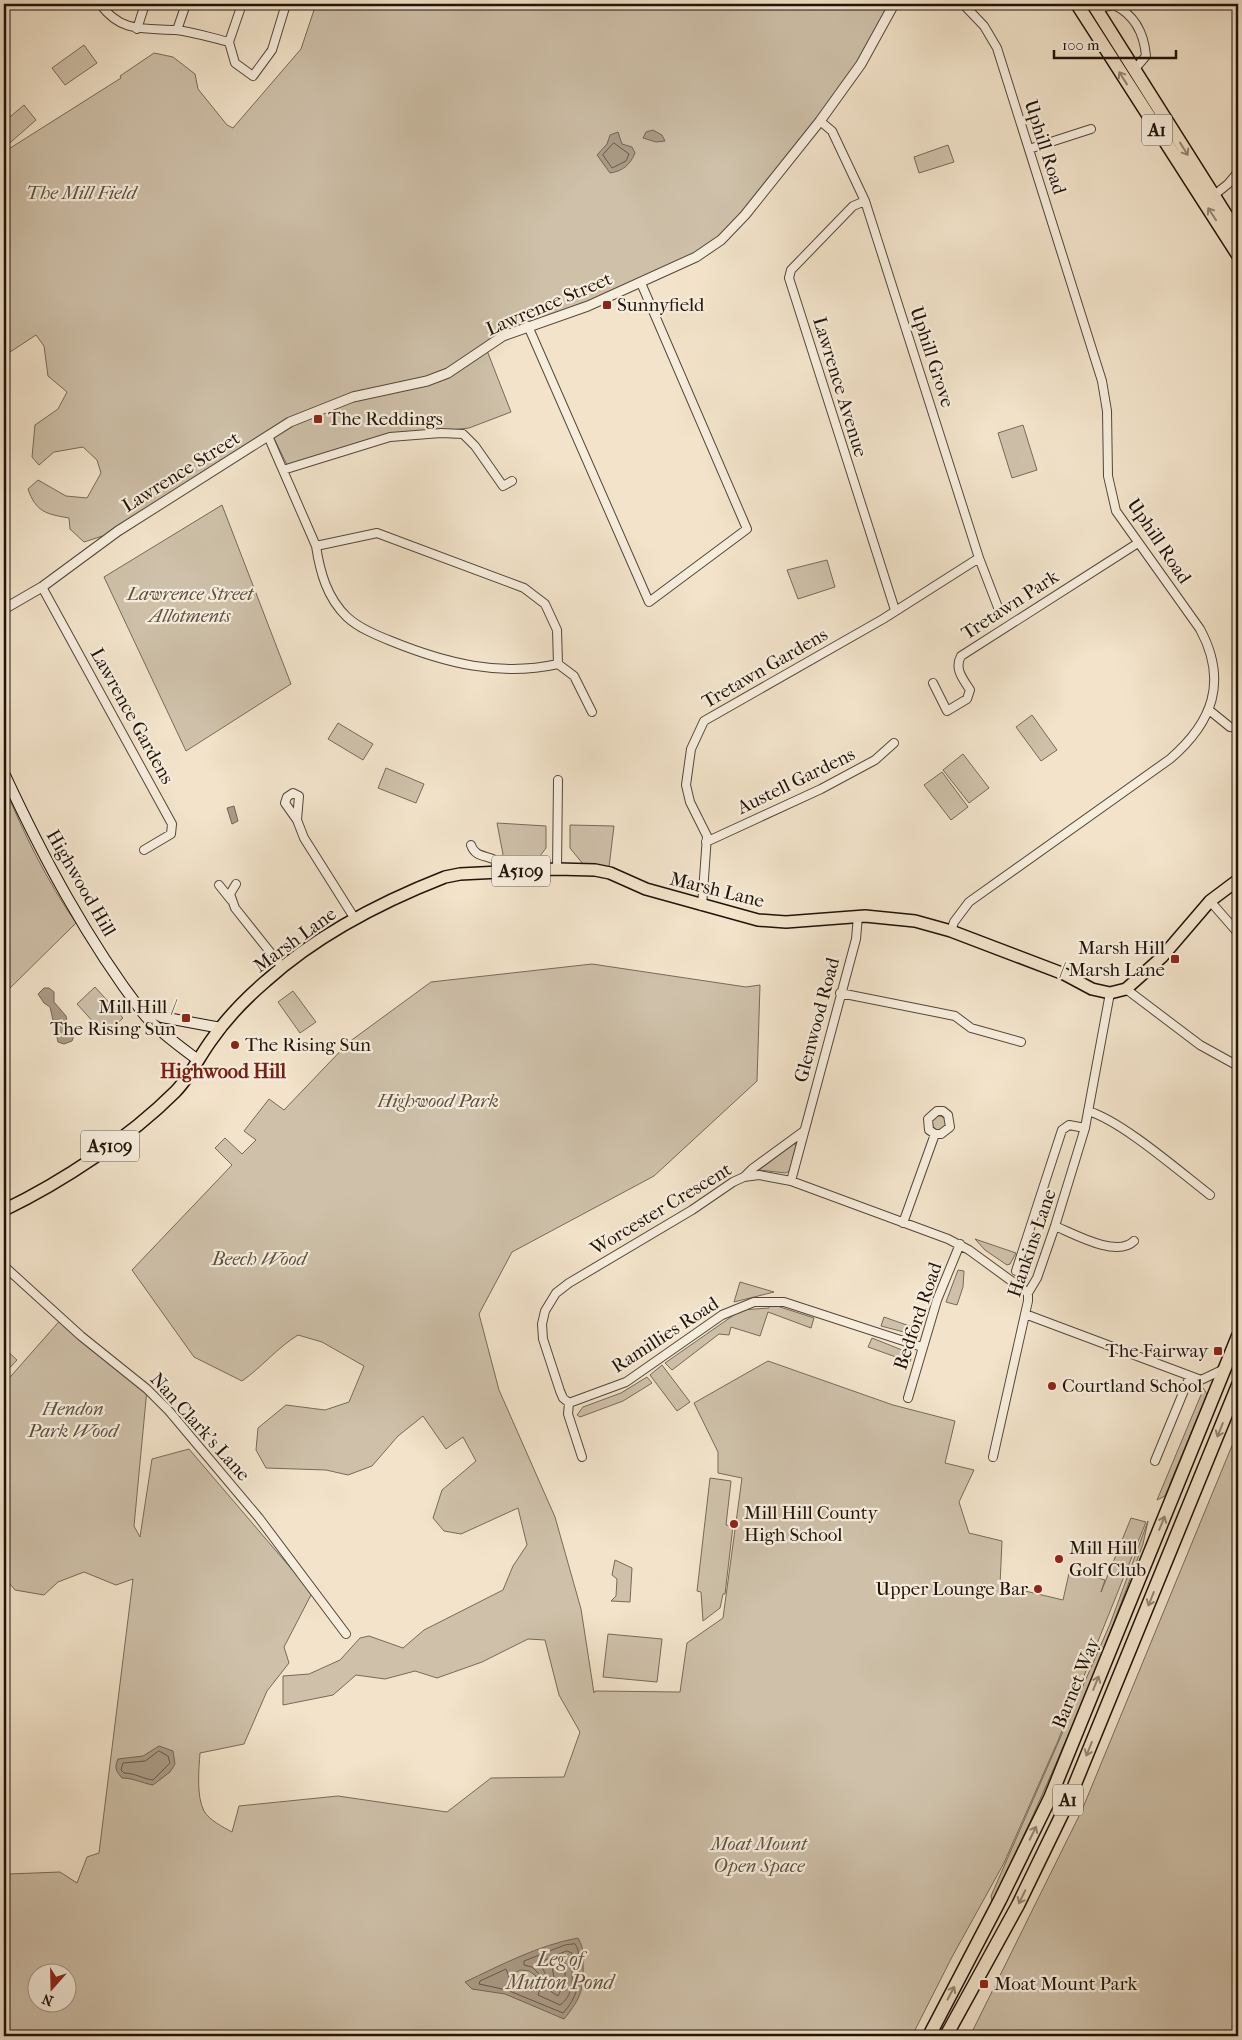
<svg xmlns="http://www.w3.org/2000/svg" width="1242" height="2040" viewBox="0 0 1242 2040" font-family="'IM FELL French Canon',serif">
  <rect width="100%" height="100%" fill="#f2e3ca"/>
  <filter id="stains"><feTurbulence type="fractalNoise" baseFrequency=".004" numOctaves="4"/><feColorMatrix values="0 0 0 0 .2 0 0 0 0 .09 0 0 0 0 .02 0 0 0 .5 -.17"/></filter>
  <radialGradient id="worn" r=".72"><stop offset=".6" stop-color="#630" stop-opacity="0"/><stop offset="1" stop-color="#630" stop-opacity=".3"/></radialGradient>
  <path fill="#cec0a9" stroke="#776a59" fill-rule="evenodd" d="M316 4H891L861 64 721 240 641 283 486 348 511 412 469 428 388 437 287 465 272 434 118 531 84 542 70 529 69 518C46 514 36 512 28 489L38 480 66 496 87 498 101 473 97 460 83 447 54 452 39 465 32 457 35 425 58 409 67 392 48 376 44 346 36 335 4 356V152L121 78 120 76 154 53 173 57 195 74 198 89 227 125 233 128 301 49Z
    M84 45 97 63 65 85 52 68Z
    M24 105 36 120 4 148V122Z
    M948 145 954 162 919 173 914 157Z
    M1023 425 1037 470 1012 478 998 433Z
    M222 505 291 684 186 751 104 577Z
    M827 560 835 587 798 599 787 570Z
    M1032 715 1057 750 1041 761 1016 727Z
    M338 723 373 744 363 760 328 739Z
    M963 754 989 788 969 803 943 770Z
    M386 768 424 784 416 803 378 788Z
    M942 772 968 807 951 820 924 785Z
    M4 786C24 834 47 881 76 923L4 994Z
    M497 823 546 826V848L534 864 505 865Z
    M570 825 614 826 609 867 583 864 570 848Z
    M592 964 746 987 760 985 757 1081 654 1176 512 1252 479 1314 499 1390 555 1517 581 1609 594 1693 595 1691 680 1692 687 1643 723 1618 742 1478 718 1473V1452L694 1403 768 1361 893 1405 955 1421 945 1463 974 1470 959 1502 969 1533 1002 1541 1000 1585 1063 1600 1070 1569 1105 1580 1101 1592 1131 1518 1146 1522 1057 1743 1004 1863 952 1957 912 2036H4V1869L9 1874 60 1872 77 1883 87 1857 99 1853 133 1579 116 1585 84 1572 58 1582 44 1595 15 1590 4 1577V1384L63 1317 147 1389 134 1526 140 1537 152 1459 189 1449 312 1593 284 1647 289 1663 267 1691 244 1744 200 1753C199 1768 196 1796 204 1811 209 1820 223 1827 232 1832L239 1806 338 1796 447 1812 491 1778 564 1777 580 1732 559 1695 545 1640 528 1639 482 1662 437 1678 415 1671 385 1679 356 1675 333 1695 283 1705V1676L309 1674 340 1660 360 1638 369 1636 403 1648 424 1630 503 1590 513 1566 527 1545 518 1508 461 1534 444 1531 433 1518 442 1490 476 1461 463 1437 446 1449 423 1416 398 1436 372 1466 348 1475 326 1470 266 1468 256 1450 258 1428 286 1405 325 1410 349 1402 364 1366 322 1342 298 1335C277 1348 262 1367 242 1381L194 1357 132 1270 232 1165 215 1148 225 1138 242 1154 256 1140 244 1131 269 1099 284 1110 349 1042 431 982ZM38 1972H68V2002H38Z
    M95 987 123 1018 105 1035 77 1004Z
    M293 991 316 1022 300 1033 278 1002Z
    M932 1123a7 7 0 1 1 14 0a7 7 0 1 1-14 0Z
    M794 1144 796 1145 790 1170 786 1173 759 1170Z
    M975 1239 1016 1253 1010 1264 1007 1265 985 1250Z
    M958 1270 964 1271 963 1287 957 1305 946 1302Z
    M740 1282 774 1292 734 1302Z
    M771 1304 814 1318 811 1328 768 1312 760 1336 731 1327 729 1335 719 1334 672 1370 665 1363 741 1310 769 1308Z
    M884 1317 918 1329 915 1335 881 1326Z
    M872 1338 912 1354 910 1362 868 1347Z
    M4 1348 17 1360 4 1374Z
    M662 1365 690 1402 677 1411 650 1375Z
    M647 1377 652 1383 623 1401 580 1417 577 1415 583 1407 621 1393Z
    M1201 1385 1207 1394 1206 1397 1165 1496 1157 1500 1203 1390 1200 1388Z
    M1238 1431V2036H970L1082 1810Z
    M710 1478 731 1481 726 1525 733 1526 725 1594H723L720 1608 703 1621 701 1592 697 1591Z
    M1148 1521 1143 1544C1099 1666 1049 1786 992 1902L991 1896 1110 1624Z
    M615 1560 632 1568 630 1602 611 1601 616 1596 617 1579 612 1575Z
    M608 1634 662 1639 657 1682 603 1677Z"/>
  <path fill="#ab9c88" stroke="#736555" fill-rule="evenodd" d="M653 130 662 135 665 141 656 142 643 138 646 132Z
    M618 132 622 144 632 147 635 153C630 165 623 171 610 173L597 155 607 144 610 135Z
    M234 806 238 821 232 824 227 808Z
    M44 988H49L54 992V1002L66 1016 68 1028 75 1033 72 1041 64 1044 58 1042 50 1007 44 1003 38 994Z
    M159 1746 173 1751 175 1764 170 1772 153 1785C142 1783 133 1778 122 1778 116 1771 114 1768 118 1759L143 1756Z
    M578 1938C583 1947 583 1950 583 1961 584 1988 582 1997 564 2019L505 1994 472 1989 465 1982C501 1965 539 1945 578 1938ZM521 1970 529 1971 536 1976 532 1983 526 1984 515 1980 512 1974Z"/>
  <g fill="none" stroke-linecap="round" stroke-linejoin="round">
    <path stroke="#665848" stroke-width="1" d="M614 143 629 154 626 161 612 168 603 155Z
      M159 1751 168 1756 170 1763 153 1780C143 1779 135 1773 124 1773L121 1770 123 1763 145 1761Z
      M575 1944C580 1951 578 1956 579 1963 580 1983 577 1998 563 2013L507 1990 479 1984 480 1981 506 1969 512 1985 525 1989 534 1988 540 1979V1975L532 1967 524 1965V1961L565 1945Z
      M567 1951 572 1953C571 1971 577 1993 560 2005L538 1995C544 1978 552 1982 539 1963Z
      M562 1961 565 1963V1982L558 1996 550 1991 554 1978 552 1966Z"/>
    <g stroke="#544739" stroke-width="10">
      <path id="minor" d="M100 4C121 33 144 28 176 30 194 32 212 38 229 42
        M242 4 229 42 235 63 253 76 272 50 286 4
        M1097 11 1104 7 1114 5C1135 15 1144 33 1146 56L1134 70
        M137 29 145 4
        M177 30 186 4
        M820 121 832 131 865 201 979 558 999 610
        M1029 149 1091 129
        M1213 196 1228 184 1238 172
        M865 201 853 206 791 270 789 278 895 610
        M528 326 649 602 747 529 641 283
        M268 436 316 546 377 533 524 588 545 604 557 630 558 664 574 676 592 712
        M283 470 390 437 441 433 463 434 475 446 503 486 512 481
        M316 546C320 572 327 598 347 617 359 628 376 635 391 641 445 663 500 677 558 664
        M42 587 172 824 171 834 144 850
        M933 683 947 711 967 699 970 690C963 679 954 669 961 656L1138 543
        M1209 710 1230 727 1238 728
        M297 820 285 803 287 797 293 793 299 796 297 820 304 838 355 919
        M706 842 821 789 875 760 894 743
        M471 845C475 857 485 855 495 860L498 872
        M557 869 558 780
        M236 884 230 894 235 908 282 967
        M219 885 231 900
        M1210 901 1238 933
        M702 906 707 836 690 802 686 785 691 749 704 721 883 619 979 558
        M951 931 954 922 969 902 1170 759C1213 722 1228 681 1200 629L1116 511 1108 476 1107 411 1102 381 997 48 984 26 963 4
        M1126 989 1200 1045 1238 1066
        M840 993 955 1016 971 1028 1021 1042
        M1088 1111C1122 1121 1180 1172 1210 1195
        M744 1177 752 1169 804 1131
        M791 1181 856 939 858 916
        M903 1223 935 1134 929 1130 928 1119 937 1111H943L948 1115 950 1127 941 1134H935
        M1055 1226C1074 1234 1117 1258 1134 1241
        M4 1266 81 1336 147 1389 169 1411 259 1518 346 1634
        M1016 1271 1062 1130 1069 1125 1085 1128
        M1025 1314 1201 1380 1224 1369
        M908 1398 937 1300 960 1244
        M569 1403 563 1398 560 1391 543 1339 542 1324 545 1311 556 1293 569 1283 692 1210 733 1182 744 1177 759 1175 791 1181 948 1239 969 1250 1028 1293
        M569 1403 626 1382 722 1315 754 1302H784L922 1347
        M569 1403 568 1414 582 1457
        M993 1457 1028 1301V1293L1037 1278 1055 1226 1085 1128 1110 993
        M1155 1461 1190 1376"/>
    </g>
    <g stroke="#544739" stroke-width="11">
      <path id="tertiary" d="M4 609 42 587 118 531 290 422 353 397 427 381 448 373 503 336 588 306 696 257 721 240 745 215 820 121 861 64 894 4"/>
    </g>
    <g stroke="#201309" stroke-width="12">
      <path id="secondary" d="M4 773C43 857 87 940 143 1013 153 1027 183 1049 198 1060
        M138 1004 162 1017 221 1028"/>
    </g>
    <g stroke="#201309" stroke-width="14">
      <path id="primary" d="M4 1210C62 1182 129 1138 175 1092 189 1078 198 1059 210 1042 225 1020 245 999 266 981 317 935 381 902 445 877L460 874 557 869 595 870 610 873 646 889 758 920 786 922 865 916 915 921 951 931 1064 974 1092 989 1110 993 1126 989 1162 957 1210 901 1238 880"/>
    </g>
    <g stroke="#201309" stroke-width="15">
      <path id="trunk" d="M1077 4 1238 255
        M1093 4 1238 234
        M929 2036 1000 1900 1050 1798 1238 1336
        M946 2036 1018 1905 1066 1806 1238 1385"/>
    </g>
    <use href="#minor" stroke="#f7eddd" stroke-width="8"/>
    <use href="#tertiary" stroke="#f7eddd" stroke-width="9"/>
    <use href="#secondary" stroke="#f7eddd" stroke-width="10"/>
    <use href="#primary" stroke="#f2e3ca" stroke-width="11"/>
    <use href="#trunk" stroke="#f2e3ca" stroke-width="12"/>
  </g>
  <defs><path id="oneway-shaft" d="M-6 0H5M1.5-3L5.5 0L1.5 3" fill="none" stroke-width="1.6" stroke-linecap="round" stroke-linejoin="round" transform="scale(1.25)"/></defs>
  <g stroke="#948573">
    <use href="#oneway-shaft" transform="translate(1123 78) rotate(-122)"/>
    <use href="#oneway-shaft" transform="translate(1184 149) rotate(58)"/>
    <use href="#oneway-shaft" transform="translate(1212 214) rotate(-123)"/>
    <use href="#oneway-shaft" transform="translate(1220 1430) rotate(112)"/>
    <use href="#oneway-shaft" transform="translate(1162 1523) rotate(-68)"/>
    <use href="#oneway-shaft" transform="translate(1151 1599) rotate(112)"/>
    <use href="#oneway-shaft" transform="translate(1096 1683) rotate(-68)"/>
    <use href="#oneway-shaft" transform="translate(1089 1749) rotate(112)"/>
    <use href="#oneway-shaft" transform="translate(1033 1833) rotate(-64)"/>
    <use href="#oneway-shaft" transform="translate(1022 1897) rotate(116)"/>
    <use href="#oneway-shaft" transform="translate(951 1993) rotate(-62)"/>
  </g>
  <g fill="#8f2418" stroke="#f7eddd" stroke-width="2">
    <rect x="602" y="300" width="10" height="10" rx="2.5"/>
    <rect x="313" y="414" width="10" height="10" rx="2.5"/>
    <rect x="1170" y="954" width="10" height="10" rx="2.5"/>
    <rect x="181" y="1013" width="10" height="10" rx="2.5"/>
    <circle cx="235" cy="1045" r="5"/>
    <rect x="1213" y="1346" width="10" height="10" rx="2.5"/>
    <circle cx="1052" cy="1386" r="5"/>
    <circle cx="734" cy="1524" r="5"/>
    <circle cx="1059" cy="1559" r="5"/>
    <circle cx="1038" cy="1589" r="5"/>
    <rect x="979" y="1979" width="10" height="10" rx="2.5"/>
  </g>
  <g text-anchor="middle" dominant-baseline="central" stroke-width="4.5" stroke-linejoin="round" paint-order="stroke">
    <g fill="#f7eddd" stroke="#605449" stroke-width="1">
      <rect x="1142" y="114.5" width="30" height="31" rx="4"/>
      <rect x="492" y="855.5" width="58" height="31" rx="4"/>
      <rect x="81" y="1130.5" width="58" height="31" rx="4"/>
      <rect x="1053" y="1784.5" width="30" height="31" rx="4"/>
    </g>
    <g font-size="18" font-weight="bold" fill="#201309">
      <text x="1157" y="130">A1</text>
      <text x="521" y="871">A5109</text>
      <text x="110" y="1146">A5109</text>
      <text x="1068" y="1800">A1</text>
    </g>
    <g font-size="19" fill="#201309" stroke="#f7eddd">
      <text transform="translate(1045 147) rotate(72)">Uphill Road</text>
      <text transform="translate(549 304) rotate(-23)">Lawrence Street</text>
      <text transform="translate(932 357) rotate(72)">Uphill Grove</text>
      <text transform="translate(840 387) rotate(73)">Lawrence Avenue</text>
      <text transform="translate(181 472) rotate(-32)">Lawrence Street</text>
      <text transform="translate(1159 541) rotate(56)">Uphill Road</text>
      <text transform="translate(1010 605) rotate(-33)">Tretawn Park</text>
      <text transform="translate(765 668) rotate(-30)">Tretawn Gardens</text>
      <text transform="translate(132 716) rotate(61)">Lawrence Gardens</text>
      <text transform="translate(796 781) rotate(-26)">Austell Gardens</text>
      <text transform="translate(81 883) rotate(60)">Highwood Hill</text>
      <text transform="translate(717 890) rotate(14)">Marsh Lane</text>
      <text transform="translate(295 940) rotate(-36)">Marsh Lane</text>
      <text transform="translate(817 1020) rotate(-75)">Glenwood Road</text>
      <text transform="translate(661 1209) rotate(-31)">Worcester Crescent</text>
      <text transform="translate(1032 1243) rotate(-71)">Hankins Lane</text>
      <text transform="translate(918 1316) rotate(-71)">Bedford Road</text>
      <text transform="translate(665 1335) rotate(-33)">Ramillies Road</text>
      <text transform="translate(200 1427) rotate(48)">Nan Clark's Lane</text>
      <text transform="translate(1076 1683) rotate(-68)">Barnet Way</text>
    </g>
    <g font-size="19" font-style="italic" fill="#5d5041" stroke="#f7eddd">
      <text x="81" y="193">The Mill Field</text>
      <text x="190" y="594">Lawrence Street<tspan x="190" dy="22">Allotments</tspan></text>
      <text x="438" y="1101">Highwood Park</text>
      <text x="259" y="1259">Beech Wood</text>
      <text x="73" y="1409">Hendon<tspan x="73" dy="22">Park Wood</tspan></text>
      <text x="759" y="1844">Moat Mount<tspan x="759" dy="22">Open Space</tspan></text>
    </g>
    <g font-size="19" fill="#201309" stroke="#f7eddd" text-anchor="start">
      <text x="617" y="305">Sunnyfield</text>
      <text x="328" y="419">The Reddings</text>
      <text x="1165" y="948" text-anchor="end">Marsh Hill<tspan x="1165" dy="22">/ Marsh Lane</tspan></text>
      <text x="176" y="1007" text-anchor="end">Mill Hill /<tspan x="176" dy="22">The Rising Sun</tspan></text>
      <text x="245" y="1045">The Rising Sun</text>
      <text x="1208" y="1351" text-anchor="end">The Fairway</text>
      <text x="1062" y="1386">Courtland School</text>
      <text x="744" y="1513">Mill Hill County<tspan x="744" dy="22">High School</tspan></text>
      <text x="1069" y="1548">Mill Hill<tspan x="1069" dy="22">Golf Club</tspan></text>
      <text x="1028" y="1589" text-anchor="end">Upper Lounge Bar</text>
      <text x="994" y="1984">Moat Mount Park</text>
    </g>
    <g font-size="20" font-weight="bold" fill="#7a1f14" stroke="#f7eddd">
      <text x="223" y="1071">Highwood Hill</text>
    </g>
    <g font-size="20" font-style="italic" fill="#5f5142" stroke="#f7eddd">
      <text x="560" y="1959">Leg of<tspan x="560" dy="23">Mutton Pond</tspan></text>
    </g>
  </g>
  <rect width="1242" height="2040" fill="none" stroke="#f2e3ca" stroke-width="20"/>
  <rect x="5" y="5" width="1232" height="2030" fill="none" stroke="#201309" stroke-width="2.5"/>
  <rect x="10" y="10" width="1222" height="2020" fill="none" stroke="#201309"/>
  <g transform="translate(52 1988) rotate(200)"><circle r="24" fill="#f7eddd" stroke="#a19688"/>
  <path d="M0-4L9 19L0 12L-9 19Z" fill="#8f2418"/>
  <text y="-8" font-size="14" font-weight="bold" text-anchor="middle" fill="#201309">N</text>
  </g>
  <path d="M1054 50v8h122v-8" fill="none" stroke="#201309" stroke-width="2.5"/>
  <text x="1062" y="50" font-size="15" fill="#201309" stroke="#f7eddd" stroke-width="4" paint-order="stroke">100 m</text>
  <rect width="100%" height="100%" filter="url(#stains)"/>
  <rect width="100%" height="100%" fill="url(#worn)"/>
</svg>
